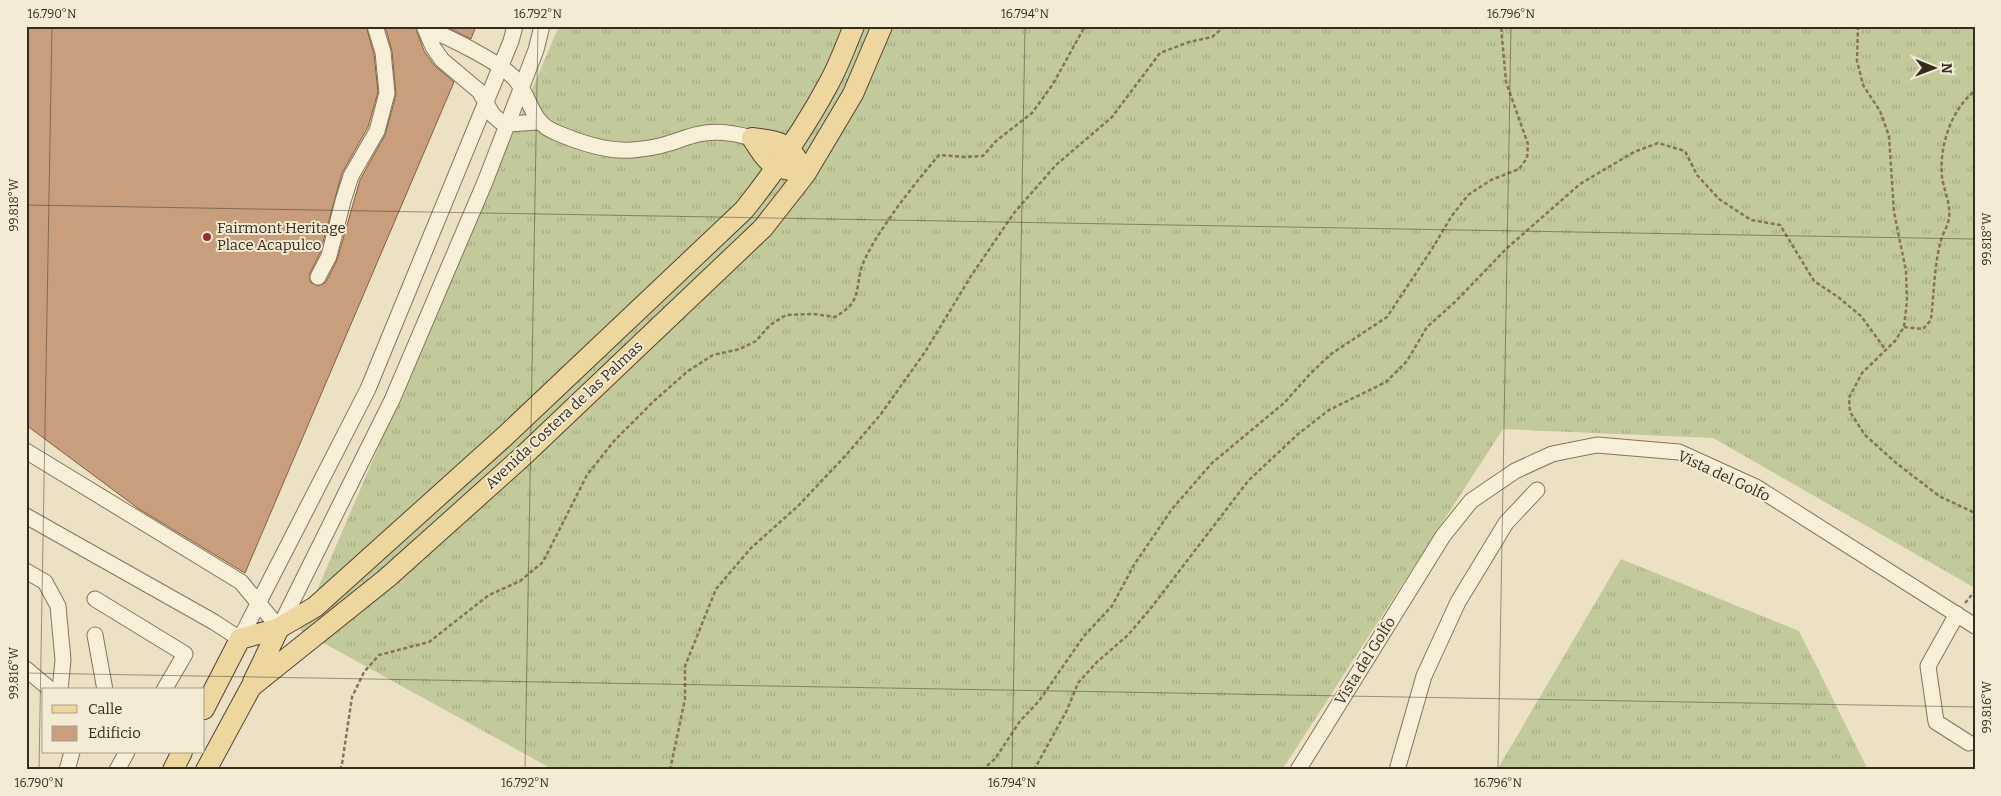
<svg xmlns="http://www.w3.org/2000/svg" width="2001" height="796" viewBox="0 0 2001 796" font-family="Bitter,serif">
  <defs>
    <pattern id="grass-tufts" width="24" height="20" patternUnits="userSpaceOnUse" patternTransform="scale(1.25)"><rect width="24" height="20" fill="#c2c99a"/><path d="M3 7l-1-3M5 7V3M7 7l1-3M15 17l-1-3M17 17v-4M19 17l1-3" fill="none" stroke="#a7ad84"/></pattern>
  </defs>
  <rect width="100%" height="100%" fill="#ece1c5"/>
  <path fill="url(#grass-tufts)" d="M559 26H1975V588L1713 438 1503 429 1282 770H554L300 630Z
    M1621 559 1799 631 1868 770H1497Z"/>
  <path fill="#c89e7d" stroke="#835f43" d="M26 26H366L374 54 378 92 368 127 342 173 320 253 310 273V282L318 286 326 282 337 260 360 180 385 135 396 95 392 51 385 26H415L424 51 434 65 454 82 245 573 139 509 26 425Z
    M445 26H476L471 39Z"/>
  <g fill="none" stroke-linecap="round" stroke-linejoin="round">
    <g stroke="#86735c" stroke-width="17">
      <path id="minor" d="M424 26 433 47 442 60 479 91 493 115 501 122 507 124 538 122
        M426 29C446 35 501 63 515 79 531 97 530 122 555 132 578 142 607 152 632 150 645 149 658 147 670 143 680 140 689 136 699 134 717 130 734 133 752 138
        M318 277 329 256 343 201 351 176 377 131 387 93 383 52 375 26
        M26 451 241 582 279 628 392 400 485 182 536 50 542 26
        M26 516 214 622 240 639 368 389 511 41 515 26
        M26 571 45 582 58 606 63 660 60 690
        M95 599 185 654 164 690
        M1957 614 1928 666 1936 722 1969 743
        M95 635 105 690
        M26 669 51 690
        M67 770 72 752
        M117 770 127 752
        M1298 770 1443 536 1471 501 1515 471 1552 454 1597 445 1679 452 1756 487 1975 626
        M1397 770 1424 676 1458 602 1506 523 1537 490"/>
    </g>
    <g stroke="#544230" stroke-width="22">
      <path id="major" d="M752 138C773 141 785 140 797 159
        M752 138C763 155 768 167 790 170
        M253 682 279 628
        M204 709 240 639 279 628 315 607 504 437 744 210C776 170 805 128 829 83 839 65 846 45 854 26
        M173 770 182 752
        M206 770 251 687 387 578 522 457 763 228 806 173 853 94 882 26"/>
    </g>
    <path stroke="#86735c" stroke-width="2.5" stroke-dasharray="4 2.5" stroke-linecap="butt" d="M1858 26 1857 61 1863 85 1880 111 1889 136 1894 212 1906 271 1907 301 1904 327 1895 341 1862 373 1849 398 1850 412 1865 435 1895 462 1939 496 1975 513
      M1904 327 1923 329 1931 320C1934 294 1934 266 1941 240 1943 233 1948 226 1949 218 1951 204 1944 191 1942 177 1939 147 1951 109 1975 91
      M1965 603 1975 591
      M340 770 342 764 352 697 364 672 379 655 429 642 489 595 520 581 543 562 587 475 614 441 655 400 688 371 713 355 740 349 756 341 770 325 786 315 814 314 835 317C857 304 856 297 860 273 862 263 869 251 874 242 893 211 916 182 939 155L964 157 983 156 996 141 1032 113 1053 84 1085 26
      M670 770 685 699V666L716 589 751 548 798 506 847 454 881 414 925 352 971 276 1014 213 1056 165 1112 117 1160 53 1189 42 1212 37 1225 26
      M982 770 995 759 1020 721 1039 701 1084 636 1112 606 1134 565 1172 509 1212 463 1284 403 1310 374 1331 354 1387 317 1432 249 1451 217 1468 195 1491 180 1519 169 1527 158 1528 144 1506 82 1501 26
      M1034 770 1067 710 1078 683 1097 662 1128 635 1151 608 1248 481 1297 435 1329 410 1386 382 1407 361 1427 327 1455 302 1506 249 1580 184 1634 152 1658 143 1685 151 1697 175 1719 199 1751 220 1780 225 1814 281 1838 297 1861 316 1885 349"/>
    <use href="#minor" stroke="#f7efd8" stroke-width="15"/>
    <use href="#major" stroke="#edd79f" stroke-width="20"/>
  </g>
  <path fill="none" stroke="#372b1f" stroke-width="1" stroke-opacity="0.45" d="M26 205 1975 239M26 673 1975 707M39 770 52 26M525 770 538 26M1012 770 1025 26M1498 770 1511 26"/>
  <circle fill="#913230" stroke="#f4ebd4" stroke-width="2" cx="207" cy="237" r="5"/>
  <g text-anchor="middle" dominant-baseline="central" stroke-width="4" stroke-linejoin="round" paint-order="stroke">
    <g font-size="15" fill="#372b1f" stroke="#f4ebd4" text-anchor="start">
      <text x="217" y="228">Fairmont Heritage<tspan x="217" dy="17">Place Acapulco</tspan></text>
    </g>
    <g font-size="15" fill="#372b1f" stroke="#f4ebd4">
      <text transform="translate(564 415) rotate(-43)">Avenida Costera de las Palmas</text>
      <text transform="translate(1724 476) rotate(25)">Vista del Golfo</text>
      <text transform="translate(1365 661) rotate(-58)">Vista del Golfo</text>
    </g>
  </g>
  <rect width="2001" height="796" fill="none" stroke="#f4ebd4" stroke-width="55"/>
  <rect x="42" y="688" width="162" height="65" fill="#f4ebd4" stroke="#a89e8c"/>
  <rect x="52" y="705" width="25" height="8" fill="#edd79f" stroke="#a89e8c"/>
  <text x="88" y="714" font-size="15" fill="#372b1f">Calle</text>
  <rect x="52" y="726" width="25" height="15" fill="#c89e7d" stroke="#a89e8c"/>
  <text x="88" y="738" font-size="15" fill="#372b1f">Edificio</text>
  <g transform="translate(1934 68) rotate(91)" stroke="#f4ebd4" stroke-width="4" paint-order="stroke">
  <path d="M0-4L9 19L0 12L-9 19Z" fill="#372b1f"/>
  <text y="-8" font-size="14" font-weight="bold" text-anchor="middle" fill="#372b1f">N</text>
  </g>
  <rect x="28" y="28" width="1946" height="740" fill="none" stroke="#372b1f" stroke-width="2"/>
  <g font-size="12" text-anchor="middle" fill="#372b1f">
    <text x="52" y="18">16.790°N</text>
    <text x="538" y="18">16.792°N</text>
    <text x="1025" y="18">16.794°N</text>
    <text x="1511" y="18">16.796°N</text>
    <text transform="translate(14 205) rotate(-90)" y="4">99.818°W</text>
    <text transform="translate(1987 239) rotate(-90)" y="4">99.818°W</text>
    <text transform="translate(14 673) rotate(-90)" y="4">99.816°W</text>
    <text transform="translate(1987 707) rotate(-90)" y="4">99.816°W</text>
    <text x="39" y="787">16.790°N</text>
    <text x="525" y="787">16.792°N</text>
    <text x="1012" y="787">16.794°N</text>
    <text x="1498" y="787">16.796°N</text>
  </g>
</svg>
